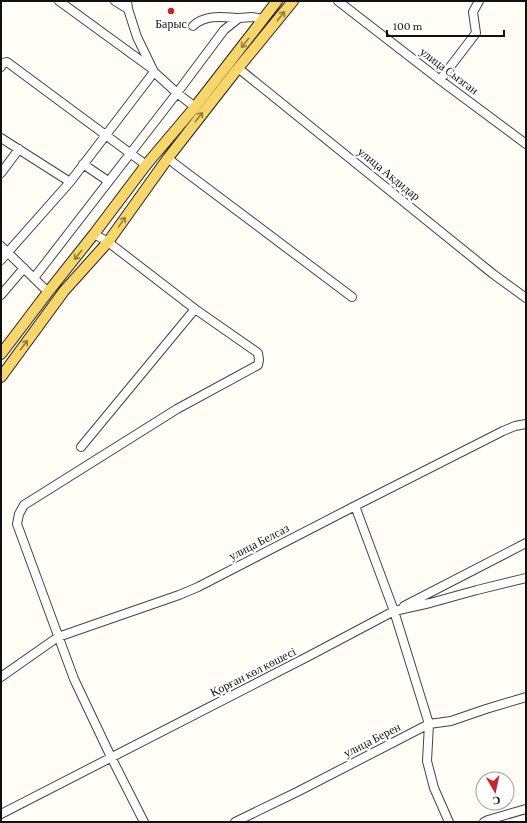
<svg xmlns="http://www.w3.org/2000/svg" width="527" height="823" viewBox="0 0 527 823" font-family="'Crimson Pro',serif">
  <rect width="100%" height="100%" fill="#fffdf5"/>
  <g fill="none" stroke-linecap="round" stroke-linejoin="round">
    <g stroke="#444" stroke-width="10">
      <path id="minor" d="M59 1 151 68
        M115 1 128 9
        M127 1 128 9 137 37 154 72 177 93 195 107
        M338 1 440 80 526 144
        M193 26C205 14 224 17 239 18
        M1 67 3 63 7 62 146 165
        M238 68 493 274 526 298
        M440 80 476 33 473 12 479 1
        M1 138 70 182 1 260
        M168 158 175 164 352 297
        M83 164 108 181
        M1 173 19 149
        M70 182 154 72
        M94 234 108 242 195 309 258 353 259 360 258 365 177 409 24 505 19 514 17 524 74 679 111 757 144 822
        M1 246 48 292
        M34 278 177 93 224 30 239 18 252 17 263 19
        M1 295 24 268
        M81 447 195 309
        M355 506 394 611 429 724 427 761 434 788 449 822
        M404 606 526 543
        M1 677 58 637 179 595 198 587 355 506 503 431 515 426 526 424
        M1 814 309 656 394 611 430 603 477 590 526 578
        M235 822 297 792 429 724 451 721 486 709 526 697
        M484 822 488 820 526 809"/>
    </g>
    <g stroke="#222" stroke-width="12">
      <path id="major" d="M1 354 48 292 94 234 146 165 195 107 277 1
        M1 377 64 291 108 242 168 158 235 72 293 1"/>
    </g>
    <use href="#minor" stroke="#fff" stroke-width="8"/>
    <use href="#major" stroke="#f9d66b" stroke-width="10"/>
  </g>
  <defs><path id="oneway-shaft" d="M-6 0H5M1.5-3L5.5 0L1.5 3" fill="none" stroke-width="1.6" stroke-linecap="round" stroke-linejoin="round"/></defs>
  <g stroke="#917d42">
    <use href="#oneway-shaft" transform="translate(281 16) rotate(-51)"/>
    <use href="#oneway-shaft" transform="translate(245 43) rotate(128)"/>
    <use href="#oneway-shaft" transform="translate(199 117) rotate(-52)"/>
    <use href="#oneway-shaft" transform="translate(122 222) rotate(-55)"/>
    <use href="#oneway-shaft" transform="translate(78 255) rotate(128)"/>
    <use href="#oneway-shaft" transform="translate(24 345) rotate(-53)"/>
  </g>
  <circle fill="#c4262e" stroke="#fff" stroke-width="1.5" cx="171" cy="11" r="4"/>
  <g text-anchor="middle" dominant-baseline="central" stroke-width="4" stroke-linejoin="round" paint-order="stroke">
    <g font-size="12" fill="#111" stroke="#fff">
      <text x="171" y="24">Барыс</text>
    </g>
    <g font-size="12" fill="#111" stroke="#fff">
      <text transform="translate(449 71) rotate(37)">улица Сызган</text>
      <text transform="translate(389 174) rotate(39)">улица Акдидар</text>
      <text transform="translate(259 542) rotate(-27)">улица Белсаз</text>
      <text transform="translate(253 672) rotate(-27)">Қорған көл көшесі</text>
      <text transform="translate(372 740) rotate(-27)">улица Берен</text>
    </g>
  </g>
  <rect width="527" height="823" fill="none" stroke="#111111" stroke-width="4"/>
  <g transform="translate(495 791) rotate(171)"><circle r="19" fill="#ffffff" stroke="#a0a0a0"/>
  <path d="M0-3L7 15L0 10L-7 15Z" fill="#c4262e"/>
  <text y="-6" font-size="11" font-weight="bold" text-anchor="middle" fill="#111111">С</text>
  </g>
  <path d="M387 30v6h117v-6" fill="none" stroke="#111111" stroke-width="2"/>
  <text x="393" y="30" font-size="12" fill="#111111" stroke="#ffffff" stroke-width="3" paint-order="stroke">100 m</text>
</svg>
